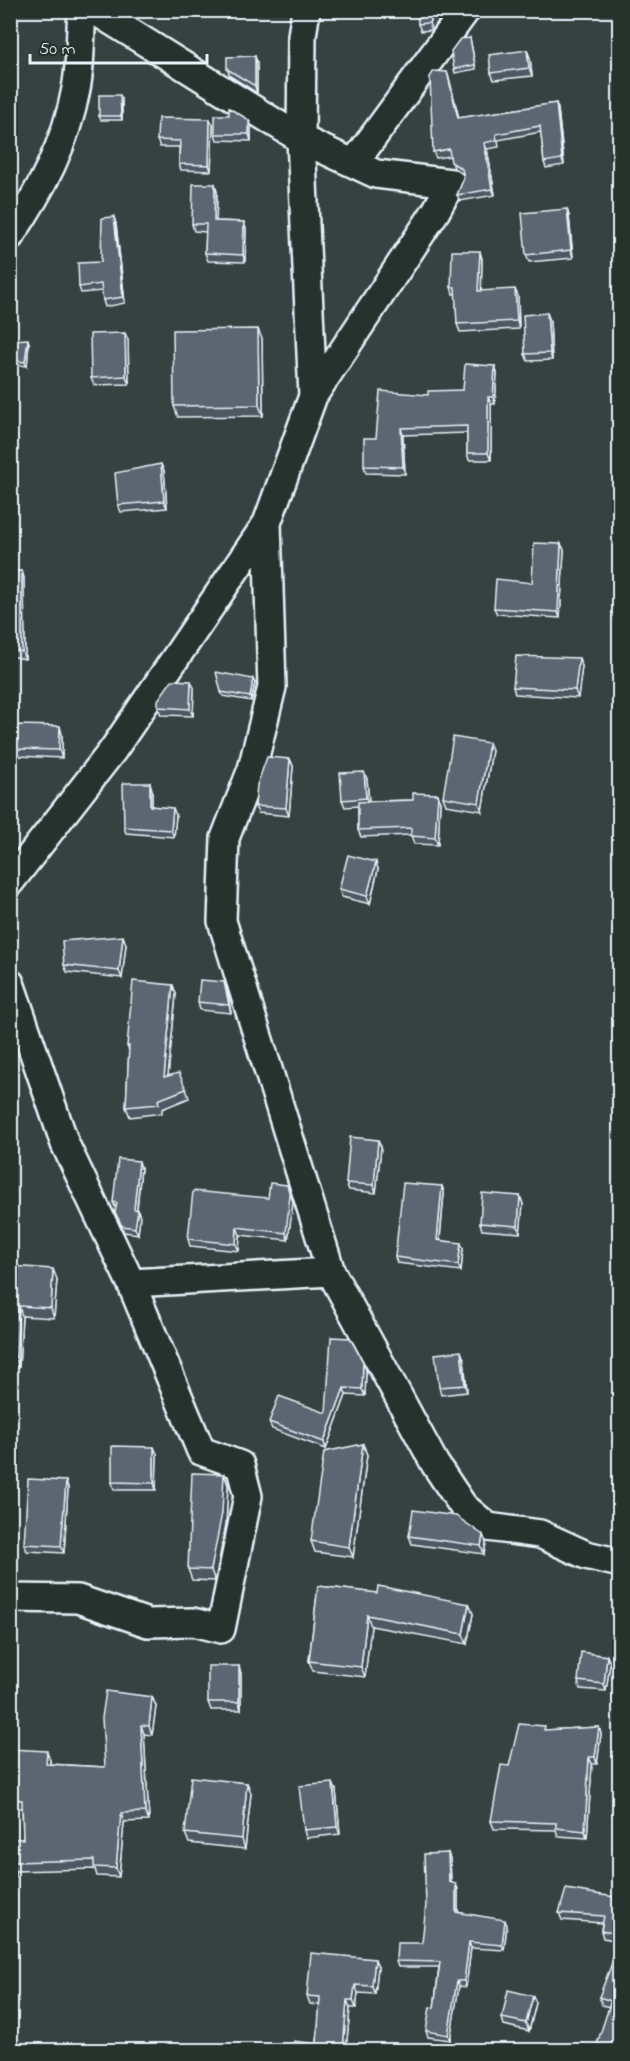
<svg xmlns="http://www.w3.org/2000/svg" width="630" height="2061" viewBox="0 0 630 2061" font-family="'Indie Flower',sans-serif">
  <rect width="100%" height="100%" fill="#364242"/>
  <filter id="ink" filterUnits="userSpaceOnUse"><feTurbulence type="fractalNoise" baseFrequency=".0167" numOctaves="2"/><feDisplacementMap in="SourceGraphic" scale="12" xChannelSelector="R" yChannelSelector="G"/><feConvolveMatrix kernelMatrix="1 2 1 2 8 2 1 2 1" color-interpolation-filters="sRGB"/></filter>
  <g filter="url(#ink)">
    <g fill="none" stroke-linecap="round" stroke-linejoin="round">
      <g stroke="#e8f1f8" stroke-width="32">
        <path id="street" d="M306 10 302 36 301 139 313 396
          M354 163 466 10
          M10 236C41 190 66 144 76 89 81 64 80 36 82 10
          M267 523 272 687 252 769 225 838 222 921 331 1272 435 1464 463 1506 488 1527 540 1534 586 1555 620 1563
          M10 882 113 750 267 523 313 396 436 211 451 183 376 174 301 139 94 10
          M10 983 65 1144 131 1283 201 1451 240 1465 248 1496 221 1629 193 1622 148 1623 78 1599 10 1598
          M131 1283 331 1272"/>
      </g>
      <use href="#street" stroke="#26332d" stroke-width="27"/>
    </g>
    <path fill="#4e5863" stroke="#e8f1f8" stroke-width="1.5" d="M446 11 432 30 421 31 418 24Z
      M470 38 476 69 455 73 454 69Z
      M527 50 530 58 532 76 494 80 491 73Z
      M255 56 257 64V93L230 76 227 69Z
      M449 78 459 118 556 103 558 109 564 165 546 168 544 162 541 132 498 140 499 147 487 149 495 195 460 201 457 195 464 178V175L454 168 450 156 436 158 433 152Z
      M122 99V120H101L99 116Z
      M249 120 251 126V141L217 140 215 134Z
      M213 125 211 171 181 170 179 164V147H160L157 140Z
      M215 184 217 192 216 221 244 222 246 229 245 262 208 261 205 253 206 232 194 231 192 224Z
      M567 209 569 216 573 258 529 262 526 255Z
      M114 217 116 224 125 303 105 307 103 300 102 291 81 293 79 287 101 262Z
      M482 259 481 291 518 296 519 329 460 332 457 324 456 294H453L451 287Z
      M547 313 550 321 552 360 528 361 525 354Z
      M262 339 263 416 178 417 174 406Z
      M10 340 29 343 27 366 10 364Z
      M128 340 129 384 94 385 91 378Z
      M495 366 497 373 495 404H491V460H469L467 453V433L403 435 405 474 366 473 364 466 376 438 428 395 463 390Z
      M164 471 167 508 121 512 118 505Z
      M561 544 564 550 560 618 497 614 494 608 532 583Z
      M22 571 24 578 25 659 10 656V572Z
      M582 666 578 698 515 694 513 687Z
      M255 683 251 701 223 696 221 692Z
      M194 688 193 716 161 715 158 707Z
      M62 734V758L18 756 16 749Z
      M489 743 492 750 482 811 446 805 443 797Z
      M290 759 293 766 289 816 258 813 255 806Z
      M367 779 369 801 413 800 438 794 440 802 438 845 414 844 411 835 361 837 358 830V806L345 807 342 800Z
      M150 783 152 790V806L176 815 174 837 126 833 124 827Z
      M378 869 370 904 342 897 339 889Z
      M126 944 122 978 67 972 64 965Z
      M224 982 227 989 231 1013 200 1010 198 1002Z
      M176 994 168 1076 186 1089 189 1098 162 1109V1113L130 1117 126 1107 129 1051 127 1046Z
      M381 1147 376 1193 349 1190 346 1183Z
      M141 1168 137 1210 140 1217 138 1234 124 1232 118 1218 115 1212 116 1209 113 1202Z
      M442 1186 444 1193 440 1240 463 1249 461 1271 397 1263 395 1257Z
      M520 1196 523 1204 520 1233 482 1230 480 1223Z
      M293 1202 288 1240 240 1235 239 1251 190 1246 188 1239Z
      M10 1266 57 1279 54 1318 22 1316 19 1367 10 1364Z
      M350 1338 363 1362 366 1370 365 1396 346 1395 326 1449 272 1429 269 1422 326 1413Z
      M464 1359 467 1392 441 1395 439 1387Z
      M363 1444 367 1455 353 1557 315 1552 311 1541Z
      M157 1454 156 1490H114L112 1482Z
      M224 1474 228 1485 226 1524 215 1581 192 1580 188 1569Z
      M68 1488 64 1553 27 1551 24 1544Z
      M10 1516 18 1540 10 1542Z
      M483 1535 486 1543 484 1554 412 1544 409 1536Z
      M318 1586 469 1604 473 1614 467 1644 371 1626 365 1677 313 1671 309 1661Z
      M607 1656 610 1663 606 1691 580 1689 578 1681Z
      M239 1666 241 1674V1710H211L208 1702Z
      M152 1697 156 1706 152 1735 144 1734 149 1821 124 1822 119 1877 97 1876 95 1869 15 1871 16 1943H10V1839H23L22 1808H10V1749L50 1760V1764L105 1767Z
      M599 1727 601 1734 597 1764H592L587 1838 558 1836 556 1830 494 1829 491 1821 509 1766 546 1730Z
      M247 1783 251 1793 245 1849 189 1843 185 1833Z
      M336 1790 340 1834 306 1838 304 1830Z
      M448 1853 450 1859 451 1882 458 1889V1912L507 1925 504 1950 471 1948 466 1987 459 1986 450 2040 428 2037 426 2031 434 2008 439 1967H398L396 1961 422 1943Z
      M620 1898V1941L603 1938 601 1931 602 1923 562 1920 559 1913Z
      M620 1966 609 2007 602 2005 599 1997Z
      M378 1967 375 1994 358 1993 356 2008H350L346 2050 317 2044 320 2005 310 2004 307 1996Z
      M533 1996 536 2003 529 2031 504 2025 502 2018Z"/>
    <path fill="#404750" stroke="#e8f1f8" stroke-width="1.5" d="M438 10H446L432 30 429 23Z
      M527 50 530 58 532 76 529 68Z
      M255 56 257 64V93L255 86Z
      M447 72 449 78 460 124 458 118Z
      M120 95 122 99V120L121 116Z
      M556 103 558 109 564 165 562 159Z
      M210 119 213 125 211 171 209 165Z
      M249 120 251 126V141L249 134Z
      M484 143 487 149 495 195 492 189Z
      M215 184 217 192 216 228 214 221Z
      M567 209 569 216 573 258 571 250Z
      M114 217 116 224 125 303 123 297Z
      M244 222 246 229 245 262 243 255Z
      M480 251 482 259 481 298 478 291Z
      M515 289 518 296 519 329 517 321Z
      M547 313 550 321 552 360 550 353Z
      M258 329 262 339 263 416 259 405Z
      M125 333 128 340 129 384 126 376Z
      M28 339 29 343 27 366 25 362Z
      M495 366 497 373 495 404 493 397Z
      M488 397 491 404V460L488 453Z
      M401 428 403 435 405 474 403 467Z
      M161 464 164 471 167 508 164 501Z
      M561 544 564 550 560 618 558 612Z
      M22 571 24 578 25 659 22 652Z
      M579 658 582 666 578 698 575 690Z
      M253 679 255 683 251 701 250 697Z
      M191 681 194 688 193 716 190 709Z
      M60 726 62 734V758L59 750Z
      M489 743 492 750 482 811 479 803Z
      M290 759 293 766 289 816 286 808Z
      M364 772 367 779 369 805 366 798Z
      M150 783 152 790V813L150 806Z
      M438 794 440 802 438 845 435 838Z
      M173 808 176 815 174 837 171 830Z
      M376 862 378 869 370 904 367 896Z
      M123 936 126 944 122 978 119 971Z
      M224 982 227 989 231 1013 229 1005Z
      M173 985 176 994 167 1086 164 1077Z
      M378 1140 381 1147 376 1193 374 1185Z
      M139 1161 141 1168 136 1216 134 1209Z
      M287 1185 293 1202 288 1240 286 1233Z
      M442 1186 444 1193 439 1247 437 1240Z
      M520 1196 523 1204 520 1233 518 1226Z
      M138 1210 140 1217 138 1234 135 1228Z
      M237 1227 240 1235 239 1251 236 1244Z
      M461 1243 463 1249 461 1271 458 1265Z
      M53 1269 57 1279 54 1318 51 1308Z
      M19 1306 22 1316 19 1367 16 1357Z
      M461 1351 464 1359 467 1392 465 1385Z
      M363 1362 366 1370 365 1396 362 1389Z
      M344 1388 346 1395 326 1449 324 1442Z
      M363 1444 367 1455 353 1557 349 1547Z
      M154 1447 157 1454 156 1490 154 1483Z
      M224 1474 228 1485 226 1524 215 1581 211 1570Z
      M66 1481 68 1488 64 1553 61 1546Z
      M483 1535 486 1543 484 1554 481 1546Z
      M469 1604 473 1614 467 1644 463 1634Z
      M367 1615 371 1626 365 1677 361 1667Z
      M607 1656 610 1663 606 1691 604 1684Z
      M239 1666 241 1674V1710L239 1702Z
      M152 1697 156 1706 152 1735 149 1726Z
      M141 1725 144 1734 149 1821 145 1812Z
      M599 1727 601 1734 597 1764 595 1757Z
      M47 1751 50 1760 49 1773 46 1764Z
      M589 1757 592 1764 587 1838 585 1831Z
      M247 1783 251 1793 245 1849 242 1839Z
      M333 1783 336 1790 340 1834 337 1827Z
      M121 1813 124 1822 119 1877 116 1868Z
      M448 1853 450 1859 451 1887 449 1882Z
      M12 1862 15 1871 16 1943 13 1934Z
      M456 1884 458 1889V1917L456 1912Z
      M505 1920 507 1925 504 1950 502 1945Z
      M469 1942 471 1948 466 1987 464 1981Z
      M375 1959 378 1967 375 1994 372 1986Z
      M457 1981 459 1986 450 2040 448 2035Z
      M355 1985 358 1993 356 2008 353 2000Z
      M533 1996 536 2003 529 2031 526 2023Z
      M347 2000 350 2008 346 2050H343Z"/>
    <path fill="#5b6673" stroke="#e8f1f8" stroke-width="1.5" d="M417 10H438L429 23 418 24Z
      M470 38 475 65 454 69 451 51 460 39Z
      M527 50 529 68 491 73 489 55Z
      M255 56V86L227 69V57Z
      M434 71 447 72 458 118 556 103 562 159 544 162 540 126 496 134 497 140 484 143 492 189 457 195 464 178 462 169 451 162 449 149 433 152 430 77Z
      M99 95H120L121 116H99Z
      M229 108 249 120V134H215V115H229Z
      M158 118 210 119 209 165 179 164 180 141 157 140Z
      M193 184H215L214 221 244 222 243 255 205 253 206 224H192Z
      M567 209 571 250 526 255 522 213Z
      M114 217 123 297 103 300 101 284 79 287 78 263 101 262 102 218Z
      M452 251H480L478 291 515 289 517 321 457 324 455 287H451Z
      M547 313 550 353 525 354 523 315Z
      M258 329 259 405 174 406 173 330Z
      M125 333 126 376 91 378 90 334Z
      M28 339 25 362 10 360V340Z
      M465 364 495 366 493 397H488V453H467V426L401 428 403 467 364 466V438H376L380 391 428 395V391L463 390Z
      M161 464 164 501 118 505 115 473Z
      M534 543 561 544 558 612 494 608 496 579 532 583Z
      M22 571V652L10 649V572Z
      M516 656 579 658 575 690 513 687Z
      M216 672 253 679 250 697 221 692Z
      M172 680 191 681 190 709 158 707V700Z
      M17 725 60 726 59 750 16 749Z
      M453 737 489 743 479 803 443 797Z
      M267 757 290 759 286 808 255 806 257 785Z
      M364 772 366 798 342 800 340 773Z
      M123 783H150V806L173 808 171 830 124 827Z
      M413 793 438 794 435 838 411 836V828L358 830V802L413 800Z
      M348 855 376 862 367 896 339 889Z
      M123 936 119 971 64 965 62 941Z
      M200 980 224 982 229 1005 198 1002Z
      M133 981 173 985 164 1077 179 1073 186 1089 158 1100 159 1104 126 1107 129 1046H127Z
      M350 1137 378 1140 374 1185 346 1183Z
      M118 1159 139 1161 134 1209 138 1210 135 1228 122 1226 115 1212 117 1203 113 1202Z
      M270 1183 287 1185 290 1195 286 1233 237 1227 236 1244 188 1239 193 1191 268 1198Z
      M403 1183 442 1186 437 1240 461 1243 458 1265 395 1257Z
      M482 1193 520 1196 518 1226 480 1223Z
      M10 1266 53 1269 51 1308 19 1306 16 1357 10 1355Z
      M331 1337 350 1338 363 1362 362 1389 344 1388 324 1442 269 1422 279 1396 326 1413Z
      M461 1351 465 1385 439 1387 435 1354Z
      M363 1444 349 1547 311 1541 324 1452Z
      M112 1446 154 1447V1483L112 1482Z
      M192 1473 224 1474 222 1513 211 1570 188 1569Z
      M28 1479 66 1481 61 1546 24 1544Z
      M413 1510 456 1516 483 1535 481 1546 409 1536Z
      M10 1517 14 1529 10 1531Z
      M318 1586 377 1593 378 1586 469 1604 463 1634 367 1615 361 1667 309 1661Z
      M581 1652 607 1656 604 1684 578 1681Z
      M208 1666H239V1702H208Z
      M106 1691 152 1697 149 1726 141 1725 145 1812 121 1813 116 1868 94 1867V1860L12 1862 13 1934H10V1839H23L22 1800 10 1799V1749L47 1751 46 1764 105 1767 102 1718Z
      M519 1724 545 1726 544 1730 599 1727 595 1757H589L585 1831 556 1828V1823L491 1821 501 1765 509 1766Z
      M191 1777 247 1783 242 1839 185 1833Z
      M333 1783 337 1827 304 1830 299 1786Z
      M448 1853 449 1882 456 1884V1912L505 1920 502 1945 469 1942 464 1981H457L448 2035 426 2031 430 2007 434 2008 440 1962 396 1961 397 1943H422L426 1904 424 1854Z
      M566 1889 620 1898V1934L601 1931 604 1916 559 1913Z
      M311 1953 375 1959 372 1986 355 1985 353 2000H347L343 2050H292L294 2041 317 2044 320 1997 307 1996Z
      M612 1963 620 1966V2050H595L611 2001 599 1997Z
      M508 1990 533 1996 526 2023 502 2018Z"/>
  </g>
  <rect width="630" height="2061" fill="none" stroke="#26332d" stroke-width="36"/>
  <rect x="18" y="18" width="594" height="2025" fill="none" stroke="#e8f1f8" stroke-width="2" filter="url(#ink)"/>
  <path d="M30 54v9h177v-9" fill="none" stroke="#e8f1f8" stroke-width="3"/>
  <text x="39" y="54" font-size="18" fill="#e8f1f8" stroke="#26332d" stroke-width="4.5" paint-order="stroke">50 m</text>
</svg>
